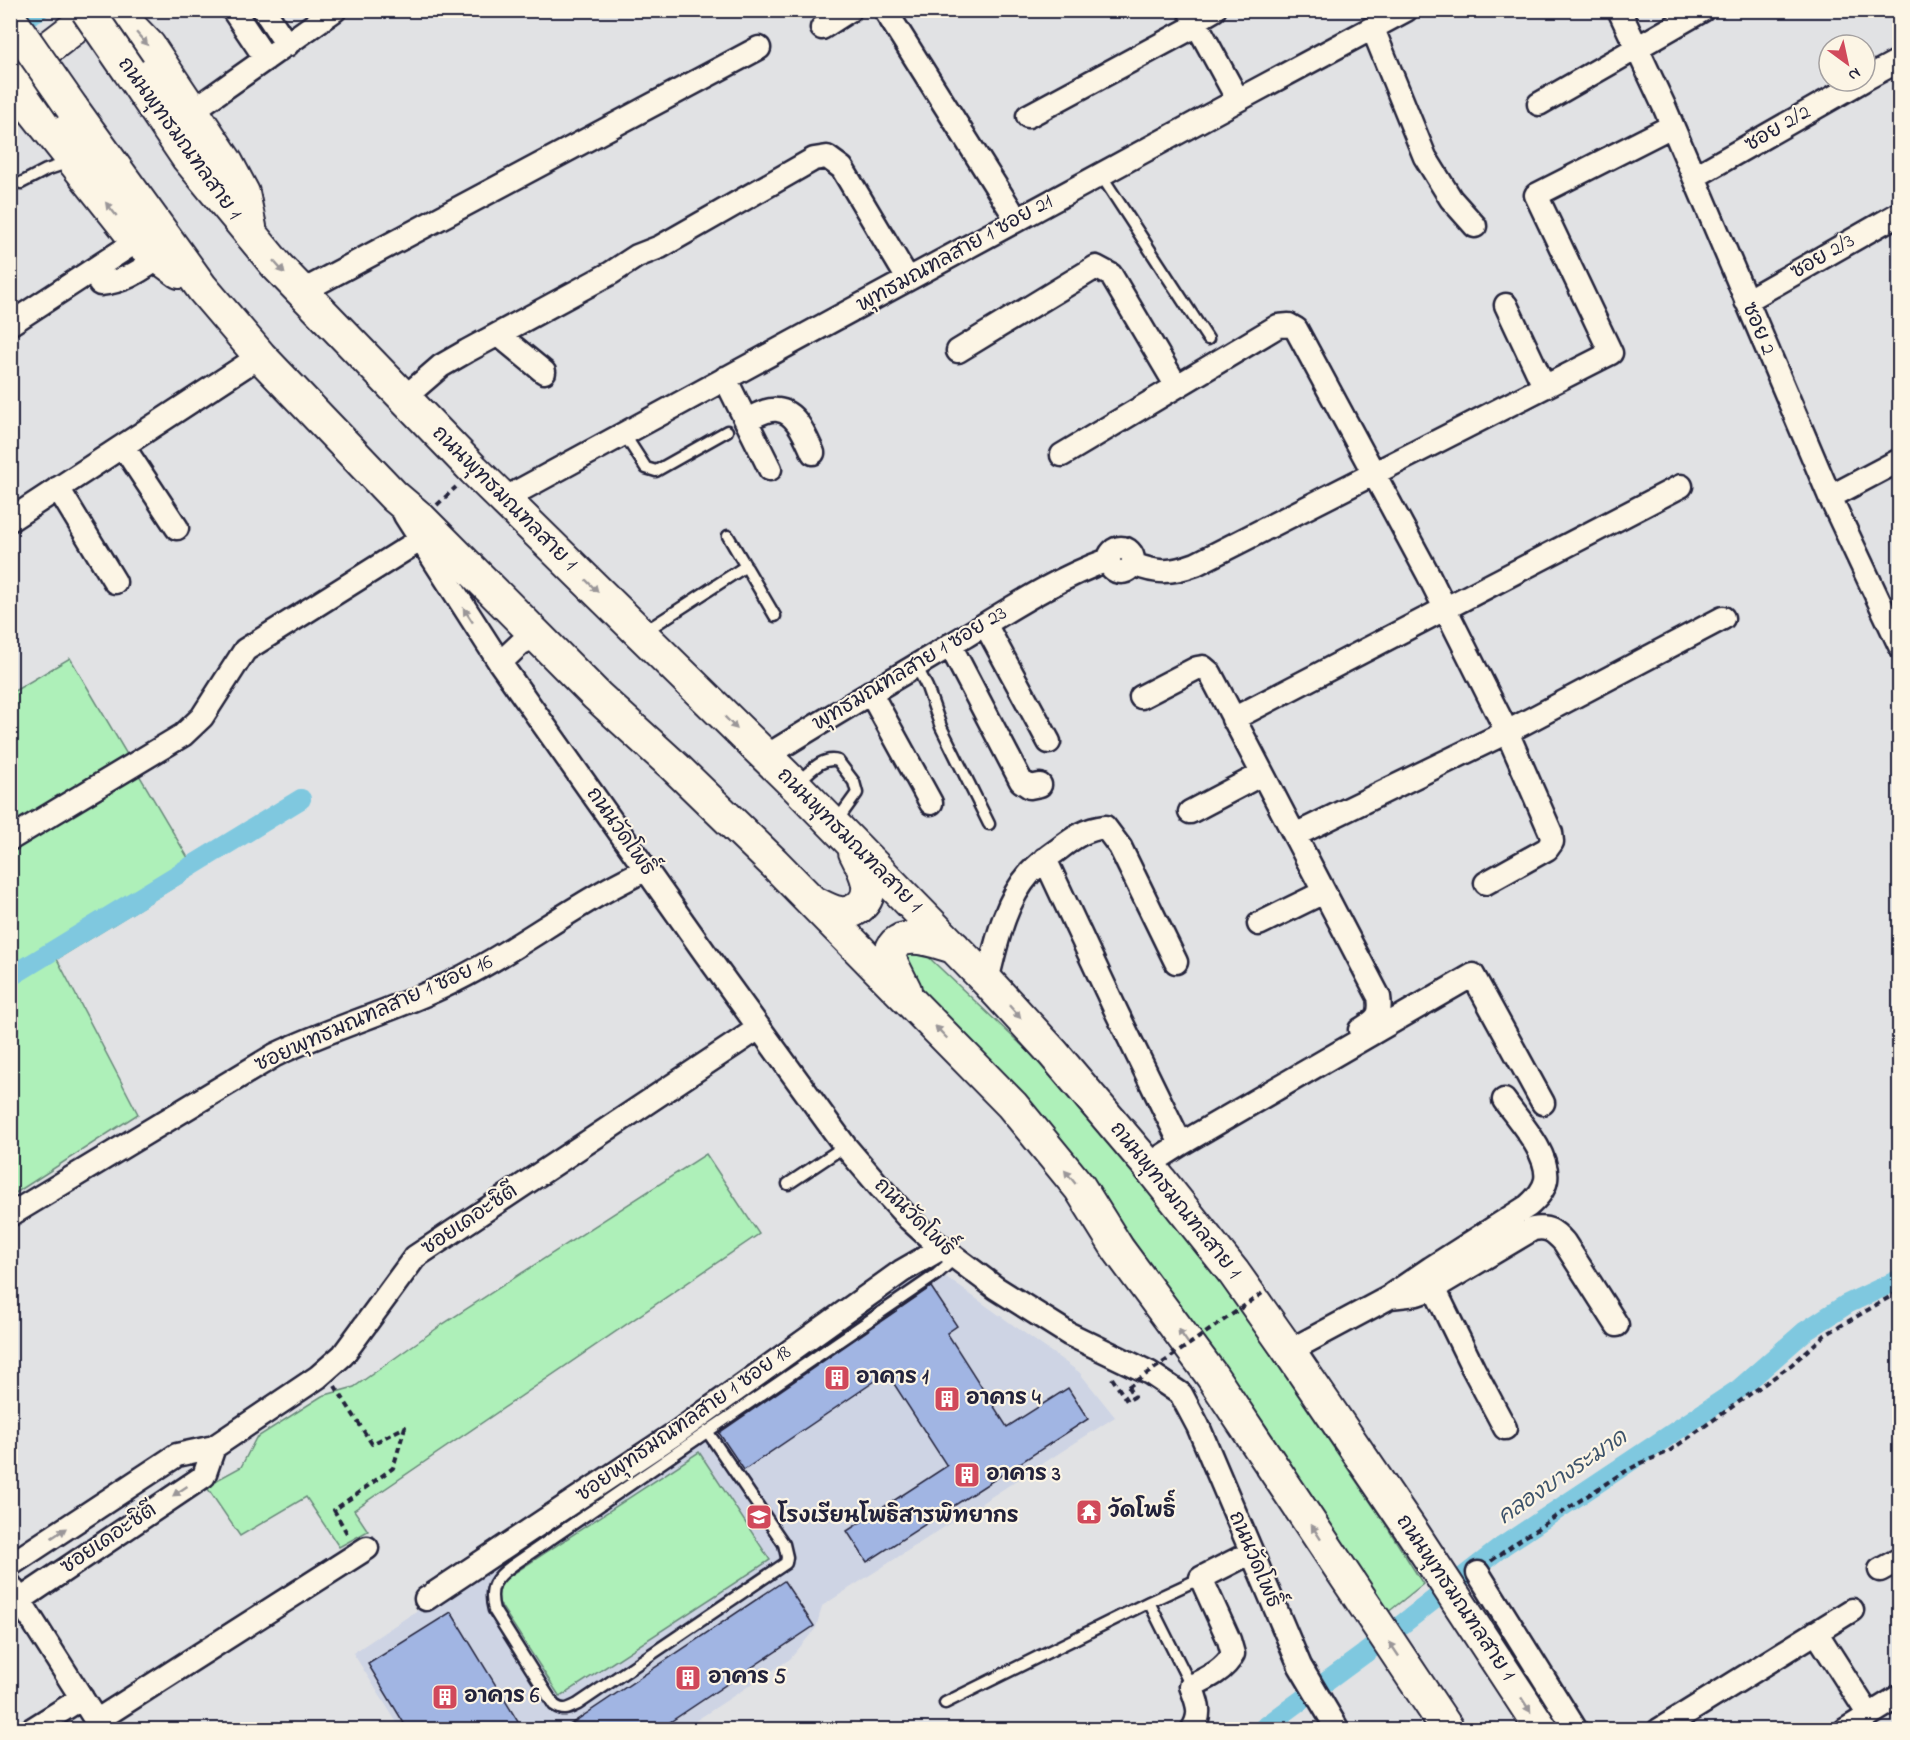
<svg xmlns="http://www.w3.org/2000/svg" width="1910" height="1740" viewBox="0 0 1910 1740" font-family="'Indie Flower','Playpen Sans Thai',sans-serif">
  <rect width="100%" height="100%" fill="#e1e2e4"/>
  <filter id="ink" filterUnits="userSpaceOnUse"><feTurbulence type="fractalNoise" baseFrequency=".0167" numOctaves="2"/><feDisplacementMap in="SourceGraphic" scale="12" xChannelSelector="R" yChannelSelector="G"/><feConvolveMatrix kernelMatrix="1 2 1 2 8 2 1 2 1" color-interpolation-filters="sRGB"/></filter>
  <g filter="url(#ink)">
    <path fill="#ced4e4" d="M925 1262 1079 1372 1115 1417 822 1606 816 1628 790 1659 683 1729H401L353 1653 693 1428Z"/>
    <path fill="#aef0b9" stroke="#68897a" stroke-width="1.5" d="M70 658 197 873 57 959 138 1114 11 1196V693Z
      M906 950 923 952 1048 1070 1197 1246 1384 1522 1423 1584 1387 1613 1266 1426 1090 1180 904 975Z
      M706 1154 759 1234 354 1510 368 1531 339 1547 306 1497 240 1536 206 1486 241 1467 256 1438 322 1396 354 1387 443 1324Z
      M699 1452 770 1560 560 1697 490 1589Z"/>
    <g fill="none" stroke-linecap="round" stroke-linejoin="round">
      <path stroke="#7fc8df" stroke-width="20" d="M10 26 39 10
        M10 977 301 799
        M1261 1730 1364 1654 1503 1546 1739 1389 1804 1332 1847 1304 1900 1279"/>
    </g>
    <path fill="#a1b5e3" stroke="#22223b" stroke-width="1.5" d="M931 1287 957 1326 947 1333 1007 1427 1068 1388 1088 1419 867 1562 847 1531 947 1466 887 1373 744 1470 719 1433Z
      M784 1581 814 1626 658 1730H562Z
      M451 1612 523 1730H408L368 1664Z"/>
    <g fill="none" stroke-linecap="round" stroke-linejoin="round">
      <g stroke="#22223b" stroke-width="15">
        <path id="service" d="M1101 175 1208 339
          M21 183 46 170 70 162
          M624 434 646 468 656 471 727 431
          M728 536 775 616
          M644 632 746 566
          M916 665 927 687 941 727 989 824
          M796 784C807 775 822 755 838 761L854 782 857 793 836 822
          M788 1184 845 1146
          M707 1431 784 1544 787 1557 786 1563 578 1704C568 1709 564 1712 554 1705L494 1610C488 1587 495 1578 513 1565L937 1274 955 1258
          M1149 1602 1201 1578
          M945 1703 1149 1602 1191 1686"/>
      </g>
      <g stroke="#22223b" stroke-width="27">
        <path id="minor" d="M233 10 266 59
          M264 10 287 45
          M885 10 1017 220
          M1189 10 1238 100
          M1619 10 1664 106 1830 497 1900 646
          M1195 21 1214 10
          M822 28 850 10
          M1373 29 1425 157 1451 199 1475 226
          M1865 79 1900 60
          M1539 104 1703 10
          M192 111 335 10
          M1028 116 1197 25
          M1694 177 1862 81
          M100 284C126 281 138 272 159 258
          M301 292 759 48
          M1746 301 1900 213
          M1506 305 1544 386
          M10 324 137 241
          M499 335 544 372
          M958 351 1096 267 1111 275 1176 385
          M725 378 770 469
          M404 398 441 366 467 351 611 273 637 256 660 247 814 159 827 157 842 168 908 279
          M746 420C756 416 767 408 778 410 797 412 806 438 813 453
          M123 446 177 528
          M1062 455 1278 326 1289 325 1296 329 1428 574 1507 732 1551 833 1552 842 1547 849 1486 883
          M58 488 115 582
          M1830 497 1900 460
          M504 499 1238 100 1406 10
          M405 515 500 663 705 953 845 1146 880 1187 909 1219 932 1240 996 1288 1069 1334 1150 1373 1181 1394 1198 1426 1300 1666 1338 1730
          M10 520 260 356
          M1109 560a12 12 0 1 1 24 0a12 12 0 1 1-24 0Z
          M1133 564C1158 574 1171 573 1196 564L1611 353 1536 195 1672 126
          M985 624 1049 742
          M950 645 1021 781 1030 787 1040 785
          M500 663 520 644 536 636
          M870 692 931 803
          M1141 697 1197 668 1203 667 1210 673 1379 997C1382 1017 1376 1020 1360 1030
          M1233 719 1681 486
          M765 757C831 716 897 677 964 637 1010 609 1057 578 1108 560
          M1190 812 1262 774
          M1295 835 1507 732 1723 618
          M10 839 183 735 202 717 245 650 420 540
          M1045 859 1117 1013 1181 1144
          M1259 924 1324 892
          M987 981C996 945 1004 902 1030 873 1038 864 1049 856 1059 849 1073 838 1086 829 1105 827L1120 847 1176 962
          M1148 1165 1181 1144 1473 975 1543 1103
          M10 1215 275 1055C329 1029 386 1013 440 988 499 961 550 922 605 891 619 883 632 877 646 869
          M1434 1288 1533 1229C1548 1226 1554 1231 1564 1242L1617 1325
          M1393 1294 1431 1268 1528 1206C1536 1199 1544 1191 1546 1180 1550 1154 1518 1120 1504 1100
          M1289 1351 1390 1297 1417 1294 1434 1288 1473 1368 1505 1428
          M10 1565 177 1455 214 1447 318 1377 343 1355 415 1257 759 1028
          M1880 1570 1900 1559
          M1478 1573 1576 1730
          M10 1585 102 1730
          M426 1599 676 1433 902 1271 942 1248
          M20 1600 204 1476 214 1447
          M1816 1632 1869 1715
          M96 1721 367 1548
          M31 1730 82 1698
          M1192 1730C1203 1714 1197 1702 1191 1686 1208 1678 1225 1670 1233 1654L1229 1640 1201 1578 1250 1553
          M1659 1730 1852 1610
          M1845 1730 1900 1696"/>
      </g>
      <g stroke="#22223b" stroke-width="36">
        <path id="secondary" d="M129 71 187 157 277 266 474 470 795 785 987 981 1053 1053 1148 1165 1234 1273 1289 1351 1413 1533 1542 1730
          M72 108 202 288 260 356 394 496 421 519 597 696 675 767 774 863 1012 1105 1080 1188 1118 1249 1212 1376 1448 1730
          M179 272 137 241 26 101 19 84 21 73 31 61 90 16 108 11 119 15 149 46 227 163 243 193 250 227
          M813 902C821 906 831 912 840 913 847 914 852 912 858 908 878 893 864 870 855 852
          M905 990 889 958C890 954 892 947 895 944 910 930 938 943 954 947"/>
      </g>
      <path stroke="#22223b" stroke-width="4" stroke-dasharray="6 4.5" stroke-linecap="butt" d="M437 505 456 487
        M1112 1378 1127 1401 1134 1397 1128 1387
        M335 1386 372 1444 405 1427 393 1468 334 1510 349 1537
        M1491 1561 1517 1542 1619 1475 1639 1464 1668 1452 1790 1366 1825 1335 1900 1291"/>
      <use href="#service" stroke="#fcf5e5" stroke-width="10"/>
      <use href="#minor" stroke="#fcf5e5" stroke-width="22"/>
      <use href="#secondary" stroke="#fcf5e5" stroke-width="32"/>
      <g stroke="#22223b" stroke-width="36" stroke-linecap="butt">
        <path id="secondary-bridge" d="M87 10 129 71
          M10 19 72 108"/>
      </g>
      <path stroke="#22223b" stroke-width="4" stroke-dasharray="6 4.5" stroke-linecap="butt" d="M1128 1387 1267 1290"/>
      <use href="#secondary-bridge" stroke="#fcf5e5" stroke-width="32"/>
    </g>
    <defs><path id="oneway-solid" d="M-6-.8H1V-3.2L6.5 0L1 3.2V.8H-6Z" transform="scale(1.5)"/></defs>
    <g fill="#9a9698">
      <use href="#oneway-solid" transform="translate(142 39) rotate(49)"/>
      <use href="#oneway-solid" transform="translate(111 209) rotate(-129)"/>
      <use href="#oneway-solid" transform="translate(279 267) rotate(48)"/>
      <use href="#oneway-solid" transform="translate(592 586) rotate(45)"/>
      <use href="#oneway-solid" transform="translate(468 615) rotate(-123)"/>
      <use href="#oneway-solid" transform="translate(731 723) rotate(45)"/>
      <use href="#oneway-solid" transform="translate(1015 1012) rotate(48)"/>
      <use href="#oneway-solid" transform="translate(941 1032) rotate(-134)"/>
      <use href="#oneway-solid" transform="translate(1070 1177) rotate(-129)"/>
      <use href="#oneway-solid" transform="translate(1183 1336) rotate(-125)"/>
      <use href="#oneway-solid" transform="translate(180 1491) rotate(146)"/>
      <use href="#oneway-solid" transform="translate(1316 1532) rotate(-123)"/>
      <use href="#oneway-solid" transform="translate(59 1533) rotate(-34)"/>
      <use href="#oneway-solid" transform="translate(1394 1649) rotate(-124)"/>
      <use href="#oneway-solid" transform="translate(1526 1705) rotate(57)"/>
    </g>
  </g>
  <defs>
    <g id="building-square" transform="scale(1.35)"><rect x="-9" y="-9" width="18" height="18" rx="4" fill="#d1495b" stroke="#fcf5e5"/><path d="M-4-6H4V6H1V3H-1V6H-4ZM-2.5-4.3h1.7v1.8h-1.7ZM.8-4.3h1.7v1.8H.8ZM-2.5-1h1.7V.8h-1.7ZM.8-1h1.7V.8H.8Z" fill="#fff"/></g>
    <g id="temple-square" transform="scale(1.35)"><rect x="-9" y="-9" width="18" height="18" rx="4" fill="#d1495b" stroke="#fcf5e5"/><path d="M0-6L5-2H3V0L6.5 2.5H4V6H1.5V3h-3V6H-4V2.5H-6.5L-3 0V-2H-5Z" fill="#fff"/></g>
    <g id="school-square" transform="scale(1.35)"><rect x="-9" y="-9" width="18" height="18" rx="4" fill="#d1495b" stroke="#fcf5e5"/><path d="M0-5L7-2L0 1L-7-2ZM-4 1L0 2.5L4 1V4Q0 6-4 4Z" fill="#fff"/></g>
  </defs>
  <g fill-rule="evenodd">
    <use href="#building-square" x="837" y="1378"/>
    <use href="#building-square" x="947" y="1399"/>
    <use href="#building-square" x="967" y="1475"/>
    <use href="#temple-square" x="1089" y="1512"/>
    <use href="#school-square" x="759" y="1517"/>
    <use href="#building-square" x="688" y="1678"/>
    <use href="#building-square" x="445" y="1697"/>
  </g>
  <g text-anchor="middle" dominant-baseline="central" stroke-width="4.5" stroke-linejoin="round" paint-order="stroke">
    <g font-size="21" fill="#22223b" stroke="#fcf5e5">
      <text transform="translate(1778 129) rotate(-30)">ซอย 2/2</text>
      <text transform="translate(179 139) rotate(54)">ถนนพุทธมณฑลสาย 1</text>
      <text transform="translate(955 254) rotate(-29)">พุทธมณฑลสาย 1 ซอย 21</text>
      <text transform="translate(1823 257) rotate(-30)">ซอย 2/3</text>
      <text transform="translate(1758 329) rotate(67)">ซอย 2</text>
      <text transform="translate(504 499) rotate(45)">ถนนพุทธมณฑลสาย 1</text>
      <text transform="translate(910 669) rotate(-31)">พุทธมณฑลสาย 1 ซอย 23</text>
      <text transform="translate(620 832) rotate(55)">ถนนวัดโพธิ์</text>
      <text transform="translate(849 841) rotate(45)">ถนนพุทธมณฑลสาย 1</text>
      <text transform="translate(374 1014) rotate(-24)">ซอยพุทธมณฑลสาย 1 ซอย 16</text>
      <text transform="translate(1175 1201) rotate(51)">ถนนพุทธมณฑลสาย 1</text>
      <text transform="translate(914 1218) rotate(44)">ถนนวัดโพธิ์</text>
      <text transform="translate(470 1220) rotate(-34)">ซอยเดอะซิตี</text>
      <text transform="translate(684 1424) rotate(-35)">ซอยพุทธมณฑลสาย 1 ซอย 18</text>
      <text transform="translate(109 1539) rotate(-34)">ซอยเดอะซิตี</text>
      <text transform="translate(1254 1560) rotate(67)">ถนนวัดโพธิ์</text>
      <text transform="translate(1455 1598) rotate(56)">ถนนพุทธมณฑลสาย 1</text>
    </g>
    <g font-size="21" font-weight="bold" fill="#22223b" stroke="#fcf5e5" text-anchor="start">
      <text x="856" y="1378">อาคาร 1</text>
      <text x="966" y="1399">อาคาร 4</text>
      <text x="986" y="1475">อาคาร 3</text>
      <text x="1108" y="1512">วัดโพธิ์</text>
      <text x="778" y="1517">โรงเรียนโพธิสารพิทยากร</text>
      <text x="708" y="1678">อาคาร 5</text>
      <text x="464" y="1697">อาคาร 6</text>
    </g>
    <g font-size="22" font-style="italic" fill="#3e546c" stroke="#fcf5e5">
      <text transform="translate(1563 1478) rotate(-34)">คลองบางระมาด</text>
    </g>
  </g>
  <rect width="1910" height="1740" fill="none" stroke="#fcf5e5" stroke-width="36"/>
  <rect x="18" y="18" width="1874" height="1704" fill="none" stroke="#22223b" stroke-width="2" filter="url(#ink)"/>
  <g transform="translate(1847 63) rotate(147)"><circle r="28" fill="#fcf5e5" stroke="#a5a1a1" stroke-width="1.5"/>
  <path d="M0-4.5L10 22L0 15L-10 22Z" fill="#d1495b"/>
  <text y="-9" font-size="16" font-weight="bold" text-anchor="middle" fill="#22223b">N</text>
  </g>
</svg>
